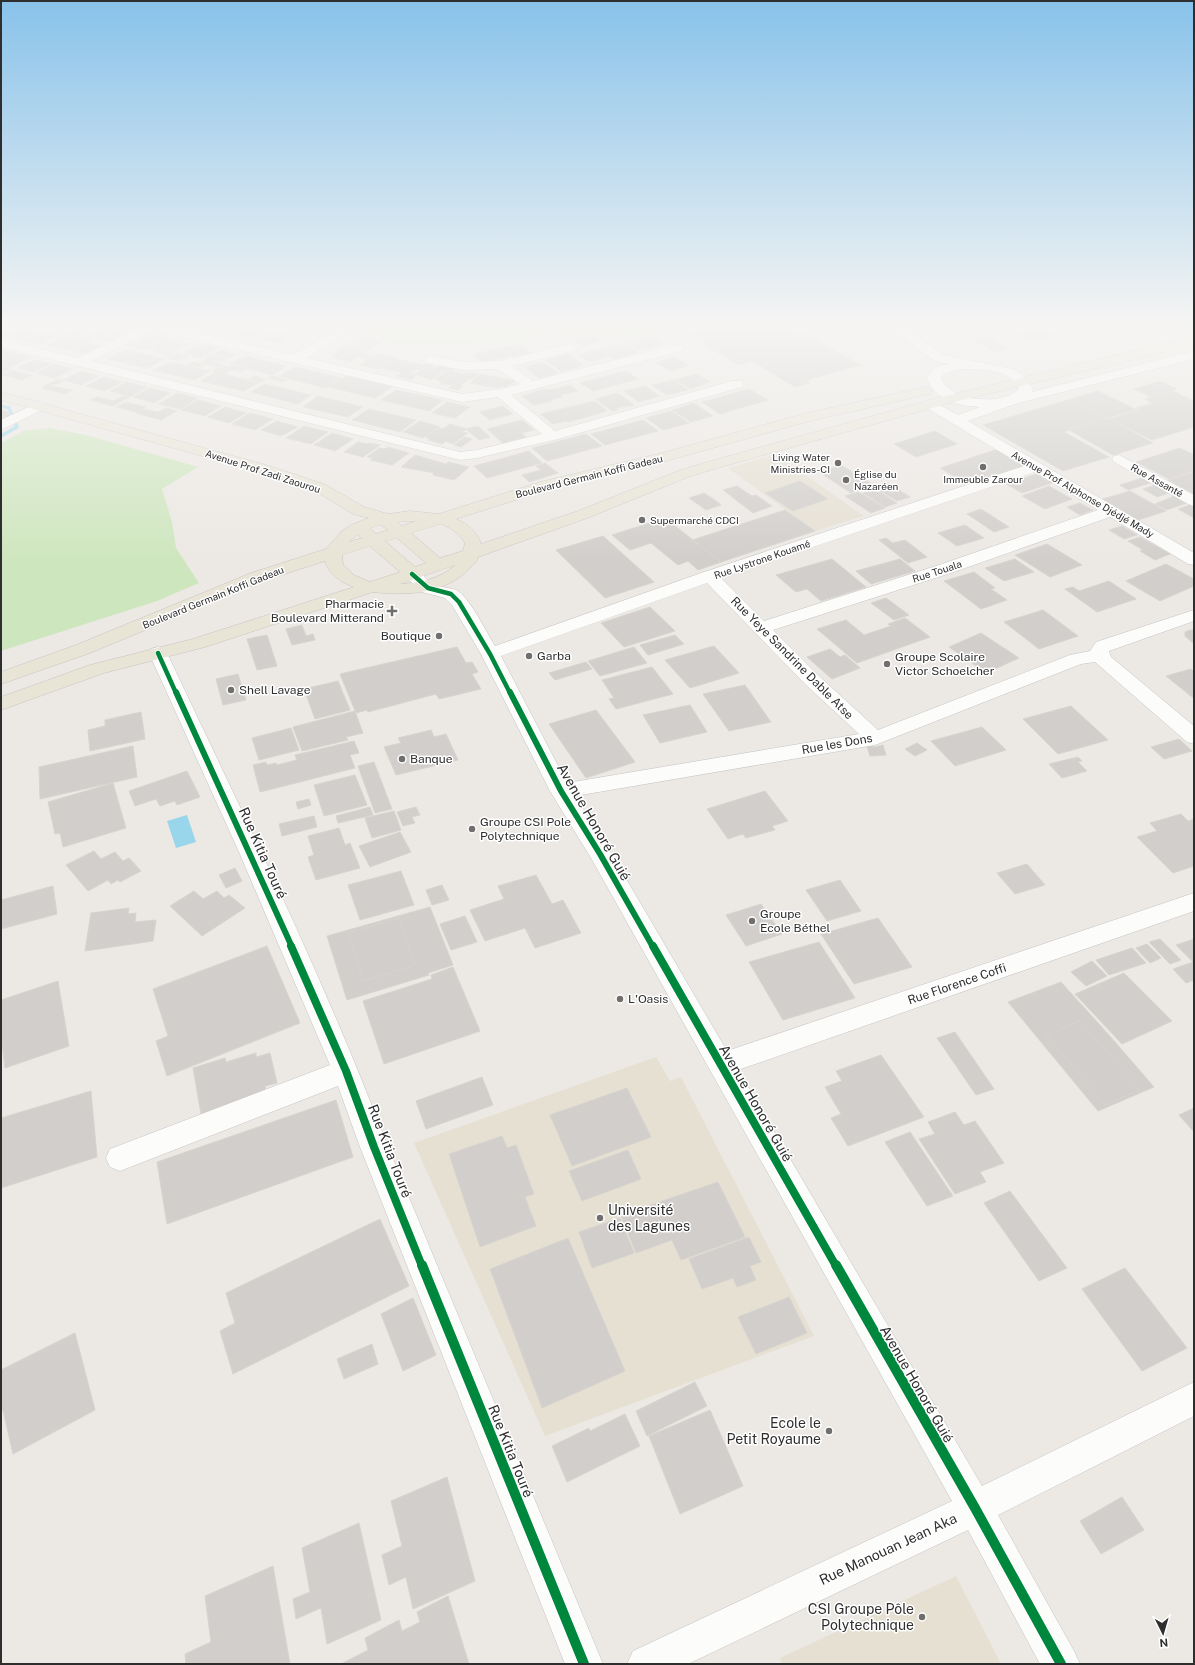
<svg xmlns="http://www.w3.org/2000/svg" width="1195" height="1665" viewBox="0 0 1195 1665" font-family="'Public Sans',sans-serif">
  <rect width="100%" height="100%" fill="#ece8e4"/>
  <path fill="#e6e0d3" d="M775 454 864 516 815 531 728 468Z
    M656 1057 670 1081 681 1077 814 1336 545 1436 414 1143Z
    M956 1576 1001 1664H782L780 1658Z"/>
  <path fill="#cee6be" d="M367 328H664L638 335 548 332 542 328 523 343 391 345Z
    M50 428 90 436 198 467 162 489 172 522 176 548 199 583 157 601 1 651V443L24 431Z"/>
  <path fill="#99d6ec" d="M187 815 196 842 176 848 167 821Z"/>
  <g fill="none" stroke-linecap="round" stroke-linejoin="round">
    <path stroke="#99d6ec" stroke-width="3.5" d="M1 406 9 408 17 427 1 436"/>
  </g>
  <path fill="#d1cecb" stroke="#d7d4d0" d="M16 328H23L57 336 40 344 2 335Z
    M85 328H105L95 333 81 330Z
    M106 328H129V329L133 330 117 338 96 333Z
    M211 328H238L227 334 215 329 212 331 207 330Z
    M240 328H255L266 331 253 338 233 335 236 334 231 333Z
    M296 328 304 330 300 332 286 329Z
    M308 328H340L329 335 306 330Z
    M430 328H497L498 330H430Z
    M701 328H793L861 365 806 380 810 383 795 387 752 361 738 365 684 332Z
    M1036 328H1043L1056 336 1030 341 1015 332Z
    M75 329 87 332 75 337H77L74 338 62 336Z
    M283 329 299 332 294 335 279 332Z
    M269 331 292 336 280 343 257 339Z
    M90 333 103 335 88 342 76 340Z
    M149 334 158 337 160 335 168 337 150 346 134 343Z
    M592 335 602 341 582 346 572 339Z
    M104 336H107L120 339 114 343 98 339Z
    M366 336 376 338 372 341 381 343 369 350 346 345Z
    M988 336 1000 343 1010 349 994 352 972 339Z
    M63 337 105 347 89 355 47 345Z
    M653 337 664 344 638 350 627 343Z
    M167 339 183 341 182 342 190 344 174 352 151 347Z
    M131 343 152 348 148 350 127 345Z
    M624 343 639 353 613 359 598 349Z
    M520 344 531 353 512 357 501 348Z
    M199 345 210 346 219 348 201 358 183 353Z
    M345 345 368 350 363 354 372 356 367 359 358 357 351 362 332 357 338 353 333 352 345 348 342 347Z
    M500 348 510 356 483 363 473 354Z
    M157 349 173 352 169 355 152 351Z
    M1 350 30 357 11 367 1 364Z
    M125 350 165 359 148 368 108 359Z
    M222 350 227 351 226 352 236 354 229 358 213 354Z
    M598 350 609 357 589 362 578 354Z
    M176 353 189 356 178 361 165 358Z
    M377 354 396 358 379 369 360 365Z
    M569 354 583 365 562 372 545 360Z
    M211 355 227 359 221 362 205 358Z
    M245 356 287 366 272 375 229 364Z
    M674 357 689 365 671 371 656 363Z
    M207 359 212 361 222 364 217 367 201 363Z
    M396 359 424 365 408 374 382 368Z
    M35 360 51 364 33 372 17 368Z
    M169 362 210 371 195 380 153 370Z
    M193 362 204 365 200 367 188 365Z
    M429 362 437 363 431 367 436 368 439 365 456 368 450 372 444 371 431 380 412 373H418L419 370 417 369Z
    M543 362 558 373 539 378 525 367Z
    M55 364 72 369 55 378 37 373Z
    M1 365 12 368 1 373Z
    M222 365 232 367 234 366 247 369 242 372 219 367Z
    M218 367 231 370 225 374 212 371Z
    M295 367 341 378 326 388 279 376Z
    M12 370 32 375 22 380 2 375Z
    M81 371 98 376 81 385 63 380Z
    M452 371 464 374 468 372 479 374 460 385 463 386 458 390 449 388 453 385 440 384 442 382 435 379 446 372Z
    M626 371 638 379 593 391 580 383Z
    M216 372 240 378 259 382 244 391 201 381Z
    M402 373 408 374 410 373 417 375 411 380 397 376Z
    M480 374 515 381 506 387 502 386 499 388 470 383Z
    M697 374 710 382 691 389 675 380Z
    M254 376 266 379 261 382 249 379Z
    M272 376 287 380 283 382 268 378Z
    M347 376 392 387 375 398 329 387Z
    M104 377 122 382 104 391 86 386Z
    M58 379 63 381 54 385 49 384Z
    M673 380 688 390 667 395 652 385Z
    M1160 381 1177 389 1151 397 1134 389Z
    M127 382 147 387 130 397 110 391Z
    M48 384 53 386 72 390 65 394 42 388Z
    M265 384 311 395 297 404 251 392Z
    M570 385 578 391 560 395 562 397 550 400 552 401 534 405 522 396 540 390 554 389Z
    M645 386 659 396 639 402 624 391Z
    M150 388 170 393 154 403 133 397Z
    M749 389 768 400 720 414 702 402Z
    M396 390 443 400 429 411 381 400Z
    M1098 391 1137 410 1108 418 1071 399Z
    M1173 391 1194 401V427L1152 440 1110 419 1140 410 1136 408 1153 403 1145 399Z
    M177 393 198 398 180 409 159 404Z
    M617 393 634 405 616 408 618 410 612 411 596 399Z
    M123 396 129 397 113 406 90 400 97 397 113 401Z
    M318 396 363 407 348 417 303 407Z
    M1071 399 1108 418 1064 432 1109 457 1063 471 983 425Z
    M198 400 221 406 205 416 181 410Z
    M595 401 607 411 568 422 566 421 553 424 540 414Z
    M126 402 146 407 136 412 116 407Z
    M447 402 470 407 455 418 432 413Z
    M694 403 713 416 691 422 672 410Z
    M503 406 513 414 490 420 480 412Z
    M225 407 246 413 229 423 208 417Z
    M166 408 177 411 161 420 136 413 144 409 158 412Z
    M1 409 12 415 1 424Z
    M369 409 416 420 400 432 352 420Z
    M671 411 689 423 663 430 646 418Z
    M250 413 273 419 255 430 232 424Z
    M1108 418 1153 443 1113 455 1069 430Z
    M522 420 534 430 521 433 526 437 503 443 487 429Z
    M643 420 658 431 605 445 591 434Z
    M277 421 298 427 281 436 261 430Z
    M420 421 440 427 423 438 403 432Z
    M450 424 467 429 462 432 468 433 453 444 445 441 443 444 428 440 431 439 426 437 439 428 443 429Z
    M304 426 328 432 311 444 286 438Z
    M478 426 490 437 479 440 466 429Z
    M935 431 957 444 916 457 894 444Z
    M332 433 353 439 335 451 314 445Z
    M586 434 602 446 547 461 532 448Z
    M465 437 472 439 461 447 454 445Z
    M358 442 367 444 369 443 380 445 363 457 344 452Z
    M388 447 409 453 392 465 370 460 373 458 367 457 379 448 385 449Z
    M1180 448 1194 455V471L1169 479 1136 462Z
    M998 449 1026 466 967 484 940 468Z
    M529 451 542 463 487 478 474 466Z
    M415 455 446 464 448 462 469 467 454 480 433 475 434 473 401 467Z
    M545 463 558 473 529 482 522 475 541 470 536 466Z
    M841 465 874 485 851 493 819 472Z
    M1194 472V494L1168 480Z
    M1036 474 1052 483 1022 493 1006 484Z
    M1142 478 1150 483 1128 490 1120 485Z
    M800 481 828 499 793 511 765 493Z
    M888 483 910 497 897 501 875 488Z
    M1155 485 1169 493 1157 497 1143 489Z
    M737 486 752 496 756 495 772 506 753 513 723 490Z
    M1049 486 1072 499 1045 509 1022 496Z
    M875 489 897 503 885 507 863 493Z
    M1130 491 1166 511 1138 520 1103 499Z
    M859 492 885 508 871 513 845 496Z
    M704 493 715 500 721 505 706 510 689 498Z
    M1174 496 1187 503 1167 510 1155 504Z
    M1080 503 1093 510 1080 515 1067 507Z
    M1190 505 1194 507V518L1178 509Z
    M981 509 1009 527 994 532 967 514Z
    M785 510 815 531 721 562 692 540Z
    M665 518 721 562 698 570 688 561 678 565 651 543 630 550 612 535Z
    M965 525 984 538 957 546 938 533Z
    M1122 526 1137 535 1124 539 1109 530Z
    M603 536 654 582 605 598 556 550Z
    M1140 537 1170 554 1155 560 1140 551 1143 550 1128 541Z
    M886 538 893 543 905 540 927 557 908 563 879 540Z
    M1047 544 1082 565 1050 577 1015 555Z
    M832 559 866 587 821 601 807 589 796 592 776 575Z
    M900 559 915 571 871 584 856 571Z
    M1015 559 1034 572 1004 581 985 568Z
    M1166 564 1194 579V586L1160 601 1126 581Z
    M974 572 995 588 991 589 1007 600 981 609 944 581Z
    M1109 581 1136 599 1097 612 1065 589 1073 587 1079 591Z
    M886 598 909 615 894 620 871 603Z
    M650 607 675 631 624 647 601 623Z
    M1043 610 1078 636 1039 649 1004 622Z
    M905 618 930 637 857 663 817 629 846 620 864 635 891 626 888 624Z
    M302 625 306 636 313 634 315 640 292 645 286 629Z
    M1190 630H1194V644L1185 636V632Z
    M981 633 1019 658 986 673 949 647Z
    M267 635 277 666 257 670 247 639Z
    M675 635 684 644 648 655 640 645Z
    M714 646 739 673 690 688 665 660Z
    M457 647 466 663 472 662 478 672 472 674 481 689 439 699 436 694 368 712 367 710 356 713 340 674Z
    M634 647 647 663 600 676 588 661Z
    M830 649 840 657 845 655 860 668 832 679 807 657Z
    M586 662 592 669 555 680 549 673Z
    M652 667 673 694 616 709 609 699 614 698 602 680Z
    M1191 669 1194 672V697H1192L1166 676Z
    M238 674 246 700 223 705 216 679Z
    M338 681 350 710 315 719 304 689Z
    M745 685 771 722 729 731 703 694Z
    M690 705 707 732 660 743 643 715Z
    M1071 706 1108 740 1058 754 1023 719Z
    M596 710 635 762 586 778 549 724Z
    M355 711 363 733 346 737 348 740 302 751 293 727Z
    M141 712 145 739 90 751 88 730 105 726V720Z
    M982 727 1006 750 955 766 931 741Z
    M291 728 299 750 259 760 252 738Z
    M431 730 434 737 446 734 458 760 396 775 384 747 401 743 398 738Z
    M1179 739 1192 751 1164 759 1151 747Z
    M354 741 359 753 350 755 355 768 260 792 253 765 266 762 267 765 276 763 277 765 297 760 295 755Z
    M917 743 927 750 915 756 905 749Z
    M883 745 886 755 870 756 867 746 875 747Z
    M133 746 137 777 40 799 39 767Z
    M1078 757 1082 761 1078 762 1087 771 1062 778 1049 764Z
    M374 762 392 809 375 813 358 766Z
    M187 771 200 797 177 805 175 801 160 806 156 799 135 806 129 791Z
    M355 775 367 805 324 816 314 785Z
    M113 783 126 828 63 847 60 833 55 834 48 802Z
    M765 791 788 821 772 826 775 830 746 838 743 834 728 839 707 809Z
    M309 799 311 805 298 809 296 802Z
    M370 807 373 815 338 823 336 816Z
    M416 807 420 815 412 817 415 823 403 826 397 812Z
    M394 811 401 830 372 838 365 818Z
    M1181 814 1188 821 1194 819V866L1173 873 1137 837 1157 831 1150 823Z
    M314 816 317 827 282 836 279 824Z
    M339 828 345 845 350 843 360 868 316 880 308 857 314 855 308 836Z
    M400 832 411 852 370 867 359 846Z
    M94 851 101 859 115 852 123 861 129 858 141 871 120 882 118 880 111 884 108 880 88 891 66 865Z
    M1027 864 1045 885 1015 894 997 873Z
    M235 868 242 881 226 888 219 875Z
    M401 871 414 905 360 920 348 885Z
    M536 875 552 904 563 900 581 933 535 948 525 928 485 941 470 910 504 899 498 886Z
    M840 880 861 911 827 921 806 890Z
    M442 885 449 900 432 905 426 890Z
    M53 886 57 914 1 929V900Z
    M194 891 203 899 217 891 224 898 229 895 245 908 202 936 170 906Z
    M761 904 782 934 746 946 726 915Z
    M430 907 453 965 428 973 429 975 347 1000 327 936Z
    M129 908 128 914 136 913 135 922 156 920 153 941 85 951 91 913Z
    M465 916 477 942 451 950 440 924Z
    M399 918 415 965 363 981 348 933Z
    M878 918 912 967 854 984 821 934Z
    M1160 939 1181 960 1170 964 1149 942Z
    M1194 939V980L1186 983 1173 969 1193 962 1176 945Z
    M819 942 855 998 783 1020 749 962Z
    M1147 944 1161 958 1150 963 1136 948Z
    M267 946 300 1023 167 1076 156 1041 168 1036 153 989Z
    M1132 948 1146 963 1109 975 1096 960Z
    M1092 961 1107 976 1086 986 1071 972Z
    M453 967 480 1031 384 1064 363 1001 432 979 431 975Z
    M1124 973 1172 1021 1122 1044 1075 994Z
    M58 981 69 1046 5 1068 1 1034V1000Z
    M1061 982 1109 1035 1154 1087 1098 1111 1008 1002Z
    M1080 1021 1140 1090 1105 1105 1046 1035Z
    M955 1032 994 1089 976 1095 937 1038Z
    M256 1053V1057L270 1053 277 1083 265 1086 267 1094 201 1114 193 1068 225 1058 226 1062Z
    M881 1055 924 1117 848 1146 831 1118 841 1114 825 1087 842 1081 836 1071Z
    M482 1077 493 1105 426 1129 416 1101Z
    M627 1088 651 1137 572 1166 550 1115Z
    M91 1091 97 1157 1 1188V1118Z
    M336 1100 353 1157 167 1224 157 1162Z
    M1194 1108V1132L1179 1115Z
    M955 1112 964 1125 975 1121 1004 1163 980 1172 986 1182 955 1194 919 1139 935 1134 928 1122Z
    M910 1132 953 1196 927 1206 885 1142Z
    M502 1136 507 1148 516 1145 534 1194 525 1197 536 1226 480 1247 449 1154Z
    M628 1150 641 1179 582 1201 569 1171Z
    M718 1182 745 1237 681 1260 672 1240 636 1253 621 1215Z
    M1010 1191 1067 1268 1039 1281 984 1203Z
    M620 1218 634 1253 592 1268 579 1232Z
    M380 1219 409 1286 233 1374 220 1331 235 1323 226 1293Z
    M749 1237 761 1262 750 1266 756 1280 737 1287 733 1278 702 1289 689 1259Z
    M568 1238 625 1371 542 1408 490 1269Z
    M1125 1268 1187 1348 1142 1371 1082 1289Z
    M789 1297 807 1333 756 1354 738 1317Z
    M413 1298 436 1355 403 1371 381 1314Z
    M75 1333 95 1410 13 1454 3 1410 1 1411V1370Z
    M372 1344 378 1364 344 1379 337 1359Z
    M695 1382 707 1406 647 1436 636 1411Z
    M710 1410 743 1486 680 1514 649 1436Z
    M625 1414 640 1446 567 1482 552 1446 589 1428 590 1431Z
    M447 1477 475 1581 413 1609 406 1577 389 1585 382 1555 402 1546 391 1501Z
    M1122 1497 1144 1530 1101 1554 1080 1521Z
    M359 1523 381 1620 327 1644 321 1608 296 1619 293 1599 310 1592 302 1548Z
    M273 1566 290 1664H186L185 1654 211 1642 205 1596Z
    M448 1596 469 1664H341L368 1650 365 1638 399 1620 402 1631 420 1622 417 1612Z"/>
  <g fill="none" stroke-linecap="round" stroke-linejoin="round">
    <g stroke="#c5c4c5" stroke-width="1">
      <path id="minor" d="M138 328H154L152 331 91 361 460 452 477 450 542 434 498 397 462 402 161 332 155 328H177L293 355 341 328H356L306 358 462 394 501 389 520 384 498 369 463 370 426 363 425 360 426 357 431 356 463 362 501 361 570 344 574 345 576 348 574 351 512 366 533 381 678 344 684 348 682 351 511 395 555 431 732 381H742L744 384 742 387 558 439 477 458 460 460 1 347V339L78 358Z
        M890 328H904L944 355 1013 369 1028 379 1033 390 1032 392 1194 351V359L1015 404 968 421 1194 553V565L1188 564 1110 517 951 573 773 630 820 677 878 730 1070 655 1090 651 1096 642 1194 610V621L1109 651 1111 657 1194 726V744L1187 742 1095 662 1081 664 875 745 575 796 608 848 727 1051 1194 893V911L738 1070 982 1486 1194 1382V1416L998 1515 1074 1651 1080 1664H1040L968 1530 688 1664H627L633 1651 952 1501 591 858 550 791 481 654 452 605 445 598 422 592 403 574 406 570C421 567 423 579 435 585 441 588 449 587 456 590 469 596 487 633 495 646L704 572 1024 466 925 407 923 404 925 401 930 400 958 415 980 407C959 406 933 400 927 377L935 367 949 364 935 361ZM960 369C979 369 1011 368 1019 389 1003 406 947 402 941 377L945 373ZM1035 472 1098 510 939 565 764 621 721 578ZM707 583 806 685 859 734 567 783 501 656Z
        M39 402 44 403 46 406 44 409 1 430V420Z
        M1119 455 1194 495V506L1188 504 1114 462 1112 459 1114 456Z
        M158 647 165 649 167 653C244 816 324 978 388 1147L603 1664H565L360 1147 338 1086 120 1171 110 1167 106 1158 110 1149 330 1065 239 852 149 653 151 649Z"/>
    </g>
    <g stroke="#c6c5c4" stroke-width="1">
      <path id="major" d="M1194 337V345L946 404 714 469 688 477 590 517 478 557C477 562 473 565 469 569 446 594 405 596 373 592L205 647 104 673 1 710V697L90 665 193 639 354 587C342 583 328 574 325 561L263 581 90 653 1 684V672L76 645 251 573 326 549 342 531 351 525 369 518 353 514 314 490 256 471 1 400V392L266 465 324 484 364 507 388 514 410 511 439 514 540 482 658 454 807 413 925 387 930 388 932 391 930 394 925 395 810 421 666 461 550 489 456 519C467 523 478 533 481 544L578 511 678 471 704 463 937 398ZM410 521H416L402 526 398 522ZM441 524C451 528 459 533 465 543L463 551 440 558 411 533ZM381 525 388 530 376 534 370 528ZM358 535 362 538 348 542ZM397 538 426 563 415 567 385 541ZM370 546 400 572 370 582 354 575 343 565 342 555ZM455 565C441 579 419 583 400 584Z"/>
    </g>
    <use href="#minor" fill="#fcfcfb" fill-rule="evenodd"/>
    <use href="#major" fill="#e8e4d6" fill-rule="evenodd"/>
    <g stroke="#fff" stroke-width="6">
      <path id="cycleway-far3" d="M412 574 428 588 451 594 459 602 490 654 510 693
        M158 653 176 693"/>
    </g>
    <g stroke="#fff" stroke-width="8">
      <path id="cycleway-far2" d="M176 692 292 947
        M510 692 561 791 600 854 653 947"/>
    </g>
    <g stroke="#fff" stroke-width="10">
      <path id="cycleway-far1" d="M291 946 346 1071 374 1147 422 1266
        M653 946 836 1266"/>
    </g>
    <g stroke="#fff" stroke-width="12">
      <path id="cycleway" d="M422 1265 584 1664
        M836 1265 975 1508 1061 1664"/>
    </g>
    <use href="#cycleway-far3" stroke="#00873e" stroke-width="4.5"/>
    <use href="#cycleway-far2" stroke="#00873e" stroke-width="6"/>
    <use href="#cycleway-far1" stroke="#00873e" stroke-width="8"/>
    <use href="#cycleway" stroke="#00873e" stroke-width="10"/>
  </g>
  <linearGradient id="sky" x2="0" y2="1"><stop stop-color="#88c2ea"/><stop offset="0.58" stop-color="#f6f5f3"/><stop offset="1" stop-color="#f6f5f3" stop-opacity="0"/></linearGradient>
  <rect width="1195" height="561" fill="url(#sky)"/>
  <g fill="#706f6e" stroke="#fff" stroke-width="1.5">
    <circle cx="838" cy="463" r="4"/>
    <circle cx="983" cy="467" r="4"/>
    <circle cx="846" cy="480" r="4"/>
    <circle cx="642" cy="520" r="4"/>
    <path d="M390 605h4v4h4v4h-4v4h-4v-4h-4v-4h4z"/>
    <circle cx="439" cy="636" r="4"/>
    <circle cx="529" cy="656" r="4"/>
    <circle cx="887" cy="664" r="4"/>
    <circle cx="231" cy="690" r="4"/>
    <circle cx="402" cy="759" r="4"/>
    <circle cx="472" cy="829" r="4"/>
    <circle cx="752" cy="921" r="4"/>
    <circle cx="620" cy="999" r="4"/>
    <circle cx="600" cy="1218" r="4"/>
    <circle cx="829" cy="1431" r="4"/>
    <circle cx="922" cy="1617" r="4"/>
  </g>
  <g text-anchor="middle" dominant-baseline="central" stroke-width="3" stroke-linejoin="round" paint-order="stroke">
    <g font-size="10" fill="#2e2e2e" stroke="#fff" text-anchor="start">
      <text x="830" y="457" text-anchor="end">Living Water<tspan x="830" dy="12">Ministries-CI</tspan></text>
      <text x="854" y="474">Église du<tspan x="854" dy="12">Nazaréen</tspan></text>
      <text x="983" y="479" text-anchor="middle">Immeuble Zarour</text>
      <text x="650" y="520">Supermarché CDCI</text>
    </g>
    <g font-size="10" fill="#2e2e2e" stroke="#fff">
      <text transform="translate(263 471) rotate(18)">Avenue Prof Zadi Zaourou</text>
      <text transform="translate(589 476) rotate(-14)">Boulevard Germain Koffi Gadeau</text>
      <text transform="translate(1157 480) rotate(29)">Rue Assanté</text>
      <text transform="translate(1083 494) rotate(30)">Avenue Prof Alphonse Djédjé Mady</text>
      <text transform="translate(762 559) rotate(-19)">Rue Lystrone Kouamé</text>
      <text transform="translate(937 571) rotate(-18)">Rue Touala</text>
      <text transform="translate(213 597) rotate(-22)">Boulevard Germain Koffi Gadeau</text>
    </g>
    <g font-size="12" fill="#2e2e2e" stroke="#fff" text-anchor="start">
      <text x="384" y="604" text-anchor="end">Pharmacie<tspan x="384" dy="14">Boulevard Mitterand</tspan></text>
      <text x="431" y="636" text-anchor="end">Boutique</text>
      <text x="537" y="656">Garba</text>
      <text x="895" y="657">Groupe Scolaire<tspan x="895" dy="14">Victor Schoelcher</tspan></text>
      <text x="239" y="690">Shell Lavage</text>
      <text x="410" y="759">Banque</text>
      <text x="480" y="822">Groupe CSI Pole<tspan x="480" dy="14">Polytechnique</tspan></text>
      <text x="760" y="914">Groupe<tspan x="760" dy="14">Ecole Béthel</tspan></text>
      <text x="628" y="999">L'Oasis</text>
    </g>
    <g font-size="12" fill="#2e2e2e" stroke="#fff">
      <text transform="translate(792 658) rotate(45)">Rue Yeye Sandrine Dable Atse</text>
      <text transform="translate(837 744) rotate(-10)">Rue les Dons</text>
      <text transform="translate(957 984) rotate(-19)">Rue Florence Coffi</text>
    </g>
    <g font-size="14" fill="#2e2e2e" stroke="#fff">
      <text transform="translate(594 822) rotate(60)">Avenue Honoré Guié</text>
      <text transform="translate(263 853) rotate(66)">Rue Kitia Touré</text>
      <text transform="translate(756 1103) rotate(60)">Avenue Honoré Guié</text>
      <text transform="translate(390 1151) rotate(69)">Rue Kitia Touré</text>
      <text transform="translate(917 1384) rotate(60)">Avenue Honoré Guié</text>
      <text transform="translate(511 1451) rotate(68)">Rue Kitia Touré</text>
      <text transform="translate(888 1549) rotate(-25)">Rue Manouan Jean Aka</text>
    </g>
    <g font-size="14" fill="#2e2e2e" stroke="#fff" text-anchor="end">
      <text x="608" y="1210" text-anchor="start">Université<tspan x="608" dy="16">des Lagunes</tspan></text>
      <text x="821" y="1423">Ecole le<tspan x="821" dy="16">Petit Royaume</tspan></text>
      <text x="914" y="1609">CSI Groupe Pôle<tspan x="914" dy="16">Polytechnique</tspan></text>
    </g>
  </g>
  <rect width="1195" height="1665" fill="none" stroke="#2e2e2e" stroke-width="4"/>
  <g transform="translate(1163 1633) rotate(175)" stroke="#ffffff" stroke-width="3" paint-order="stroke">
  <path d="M0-3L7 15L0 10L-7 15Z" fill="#2e2e2e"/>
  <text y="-6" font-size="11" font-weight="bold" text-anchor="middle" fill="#2e2e2e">N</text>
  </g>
</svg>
